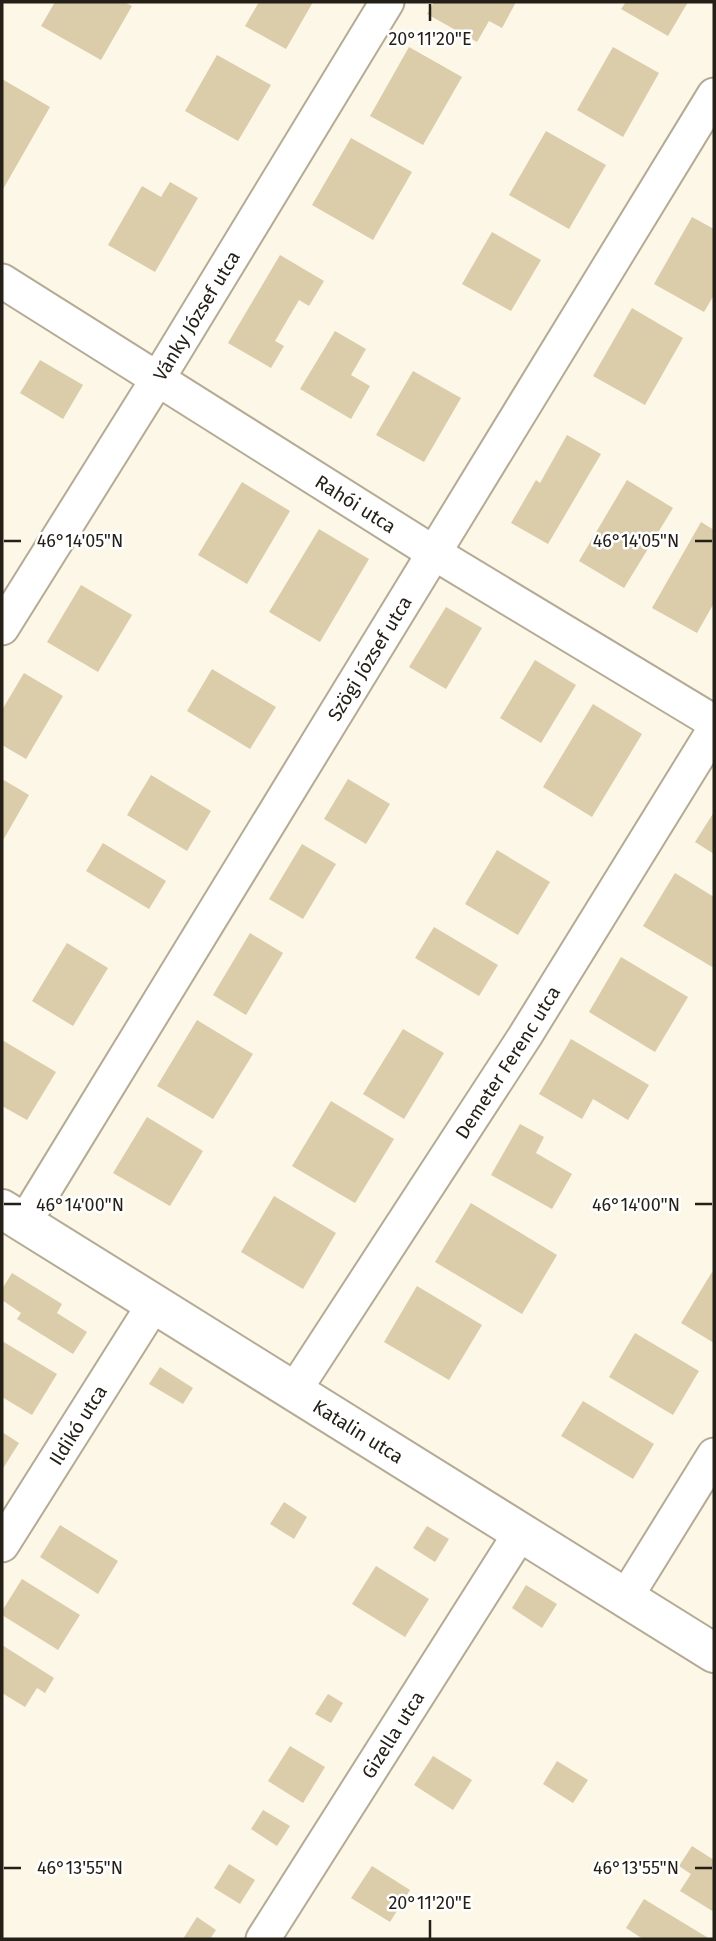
<svg xmlns="http://www.w3.org/2000/svg" width="716" height="1941" viewBox="0 0 716 1941" font-family="'Fira Sans',sans-serif">
  <rect width="100%" height="100%" fill="#fdf7e8"/>
  <path fill="#dbccaa" d="M55 2H124L132 6 101 60 41 26Z
    M259 2H313L286 49 245 26Z
    M434 2H516L502 28 489 21 477 42 427 14Z
    M626 2H688L668 36 621 9Z
    M409 47 462 77 423 145 370 116Z
    M613 47 659 73 623 137 577 110Z
    M217 55 271 85 238 141 185 111Z
    M2 79 50 107 2 191Z
    M546 131 606 165 569 229 509 195Z
    M351 138 412 172 373 240 312 205Z
    M170 182 198 198 155 272 108 245 142 186 161 197Z
    M692 217 714 229V295L704 312 654 284Z
    M492 232 541 260 511 311 462 284Z
    M280 255 324 281 309 306 299 300 275 341 284 346 271 368 228 343Z
    M632 308 683 338 645 405 593 376Z
    M335 331 366 349 351 375 370 386 351 419 300 389Z
    M40 360 83 385 63 419 20 393Z
    M413 371 461 398 424 462 376 435Z
    M567 435 601 454 548 544 511 523 536 480 540 483Z
    M627 480 673 508 624 588 579 561Z
    M242 482 290 511 247 584 198 555Z
    M701 522 714 530V603L697 633 652 608Z
    M319 529 369 559 320 642 269 612Z
    M81 585 132 615 98 672 47 642Z
    M446 607 482 628 446 689 409 667Z
    M535 660 576 685 541 743 500 718Z
    M212 669 276 707 250 749 187 711Z
    M24 673 63 696 26 759 2 745V710Z
    M593 704 642 734 592 817 543 787Z
    M151 775 211 811 187 851 127 815Z
    M2 779 29 795 2 842Z
    M348 779 390 804 366 844 324 819Z
    M714 812V854L695 842Z
    M103 843 166 881 149 909 86 871Z
    M302 844 336 864 303 919 269 899Z
    M497 850 550 882 518 935 465 904Z
    M675 873 714 897V968L643 926Z
    M434 927 498 965 479 996 415 958Z
    M250 933 283 953 246 1015 213 995Z
    M67 943 108 968 73 1026 32 1001Z
    M621 957 688 997 655 1052 589 1012Z
    M197 1020 253 1054 213 1119 157 1086Z
    M403 1029 444 1053 404 1119 363 1094Z
    M571 1039 649 1085 628 1120 593 1099 582 1119 539 1094Z
    M2 1040 56 1072 27 1120 2 1106Z
    M331 1101 394 1139 355 1203 292 1166Z
    M147 1117 203 1151 170 1206 113 1173Z
    M520 1124 544 1137 536 1153 572 1174 552 1209 491 1175Z
    M274 1196 336 1233 303 1289 241 1252Z
    M471 1203 557 1255 522 1314 435 1262Z
    M712 1272 714 1274V1343L681 1323Z
    M12 1273 62 1304 57 1313 87 1332 73 1354 17 1319 21 1313 2 1300V1289Z
    M417 1286 482 1325 449 1380 384 1342Z
    M635 1333 699 1371 673 1415 609 1377Z
    M2 1341 57 1374 32 1415 2 1397Z
    M160 1367 193 1388 183 1404 149 1384Z
    M583 1401 654 1444 633 1479 561 1436Z
    M2 1432 19 1443 2 1470Z
    M284 1502 307 1517 294 1539 270 1524Z
    M60 1525 118 1561 98 1594 40 1557Z
    M427 1526 449 1539 435 1562 413 1548Z
    M376 1566 429 1599 405 1637 352 1604Z
    M22 1579 80 1615 58 1650 2 1615V1611Z
    M526 1585 557 1604 542 1628 512 1608Z
    M2 1645 54 1678 45 1693 37 1688 25 1707 2 1693Z
    M328 1694 343 1703 331 1723 315 1714Z
    M290 1746 325 1767 303 1803 268 1781Z
    M433 1756 472 1780 453 1810 414 1785Z
    M557 1761 588 1780 573 1803 543 1784Z
    M263 1810 290 1826 277 1846 251 1829Z
    M692 1846 714 1860V1912L680 1891 691 1874 679 1866Z
    M229 1864 255 1880 240 1904 214 1888Z
    M372 1866 410 1890 390 1922 351 1898Z
    M644 1899 710 1939H643L626 1928Z
    M197 1917 216 1930 210 1939H183Z"/>
  <g fill="none" stroke-linecap="round" stroke-linejoin="round">
    <g stroke="#b5ab94" stroke-width="37">
      <g id="street">
        <path id="s1" d="M2 281 434 553 714 722"/>
        <path id="s2" d="M2 628 157 380 387 2"/>
        <path id="s3" d="M24 1223 714 95"/>
        <path id="s4" d="M294 1391 525 1036 714 730"/>
        <path id="s5" d="M2 1545 154 1304"/>
        <path d="M626 1597 714 1455"/>
        <path id="s6" d="M263 1939 521 1532"/>
      </g>
    </g>
    <g stroke="#b5ab94" stroke-width="42">
      <g id="secondary">
        <path id="s7" d="M2 1209 714 1653"/>
      </g>
    </g>
    <use href="#street" stroke="#fff" stroke-width="33"/>
    <use href="#secondary" stroke="#fff" stroke-width="38"/>
  </g>
  <path fill="none" stroke="#242017" stroke-width="2.5" d="M430 4V21M4 541H21M695 541H712M4 1204H21M695 1204H712M4 1868H21M695 1868H712M430 1920V1938"/>
  <g text-anchor="middle" dominant-baseline="central" stroke-width="5" stroke-linejoin="round" paint-order="stroke">
    <g font-size="19" fill="#242017" stroke="#fff">
      <text stroke="none"><textPath href="#s2" startOffset="368">Vánky József utca</textPath></text>
      <text stroke="none"><textPath href="#s1" startOffset="418">Rahói utca</textPath></text>
      <text stroke="none"><textPath href="#s3" startOffset="662">Szögi József utca</textPath></text>
      <text stroke="none"><textPath href="#s4" startOffset="392">Demeter Ferenc utca</textPath></text>
      <text stroke="none"><textPath href="#s5" startOffset="142">Ildikó utca</textPath></text>
      <text stroke="none"><textPath href="#s7" startOffset="420">Katalin utca</textPath></text>
      <text stroke="none"><textPath href="#s6" startOffset="242">Gizella utca</textPath></text>
    </g>
  </g>
  <g font-size="18" text-anchor="middle" fill="#242017" stroke="#fff" stroke-width="5" stroke-linejoin="round" paint-order="stroke">
    <text x="430" y="45">20°11'20"E</text>
    <text x="80" y="547">46°14'05"N</text>
    <text x="636" y="547">46°14'05"N</text>
    <text x="80" y="1211">46°14'00"N</text>
    <text x="636" y="1211">46°14'00"N</text>
    <text x="80" y="1874">46°13'55"N</text>
    <text x="636" y="1874">46°13'55"N</text>
    <text x="430" y="1909">20°11'20"E</text>
  </g>
  <rect width="716" height="1941" fill="none" stroke="#242017" stroke-width="7"/>
</svg>
